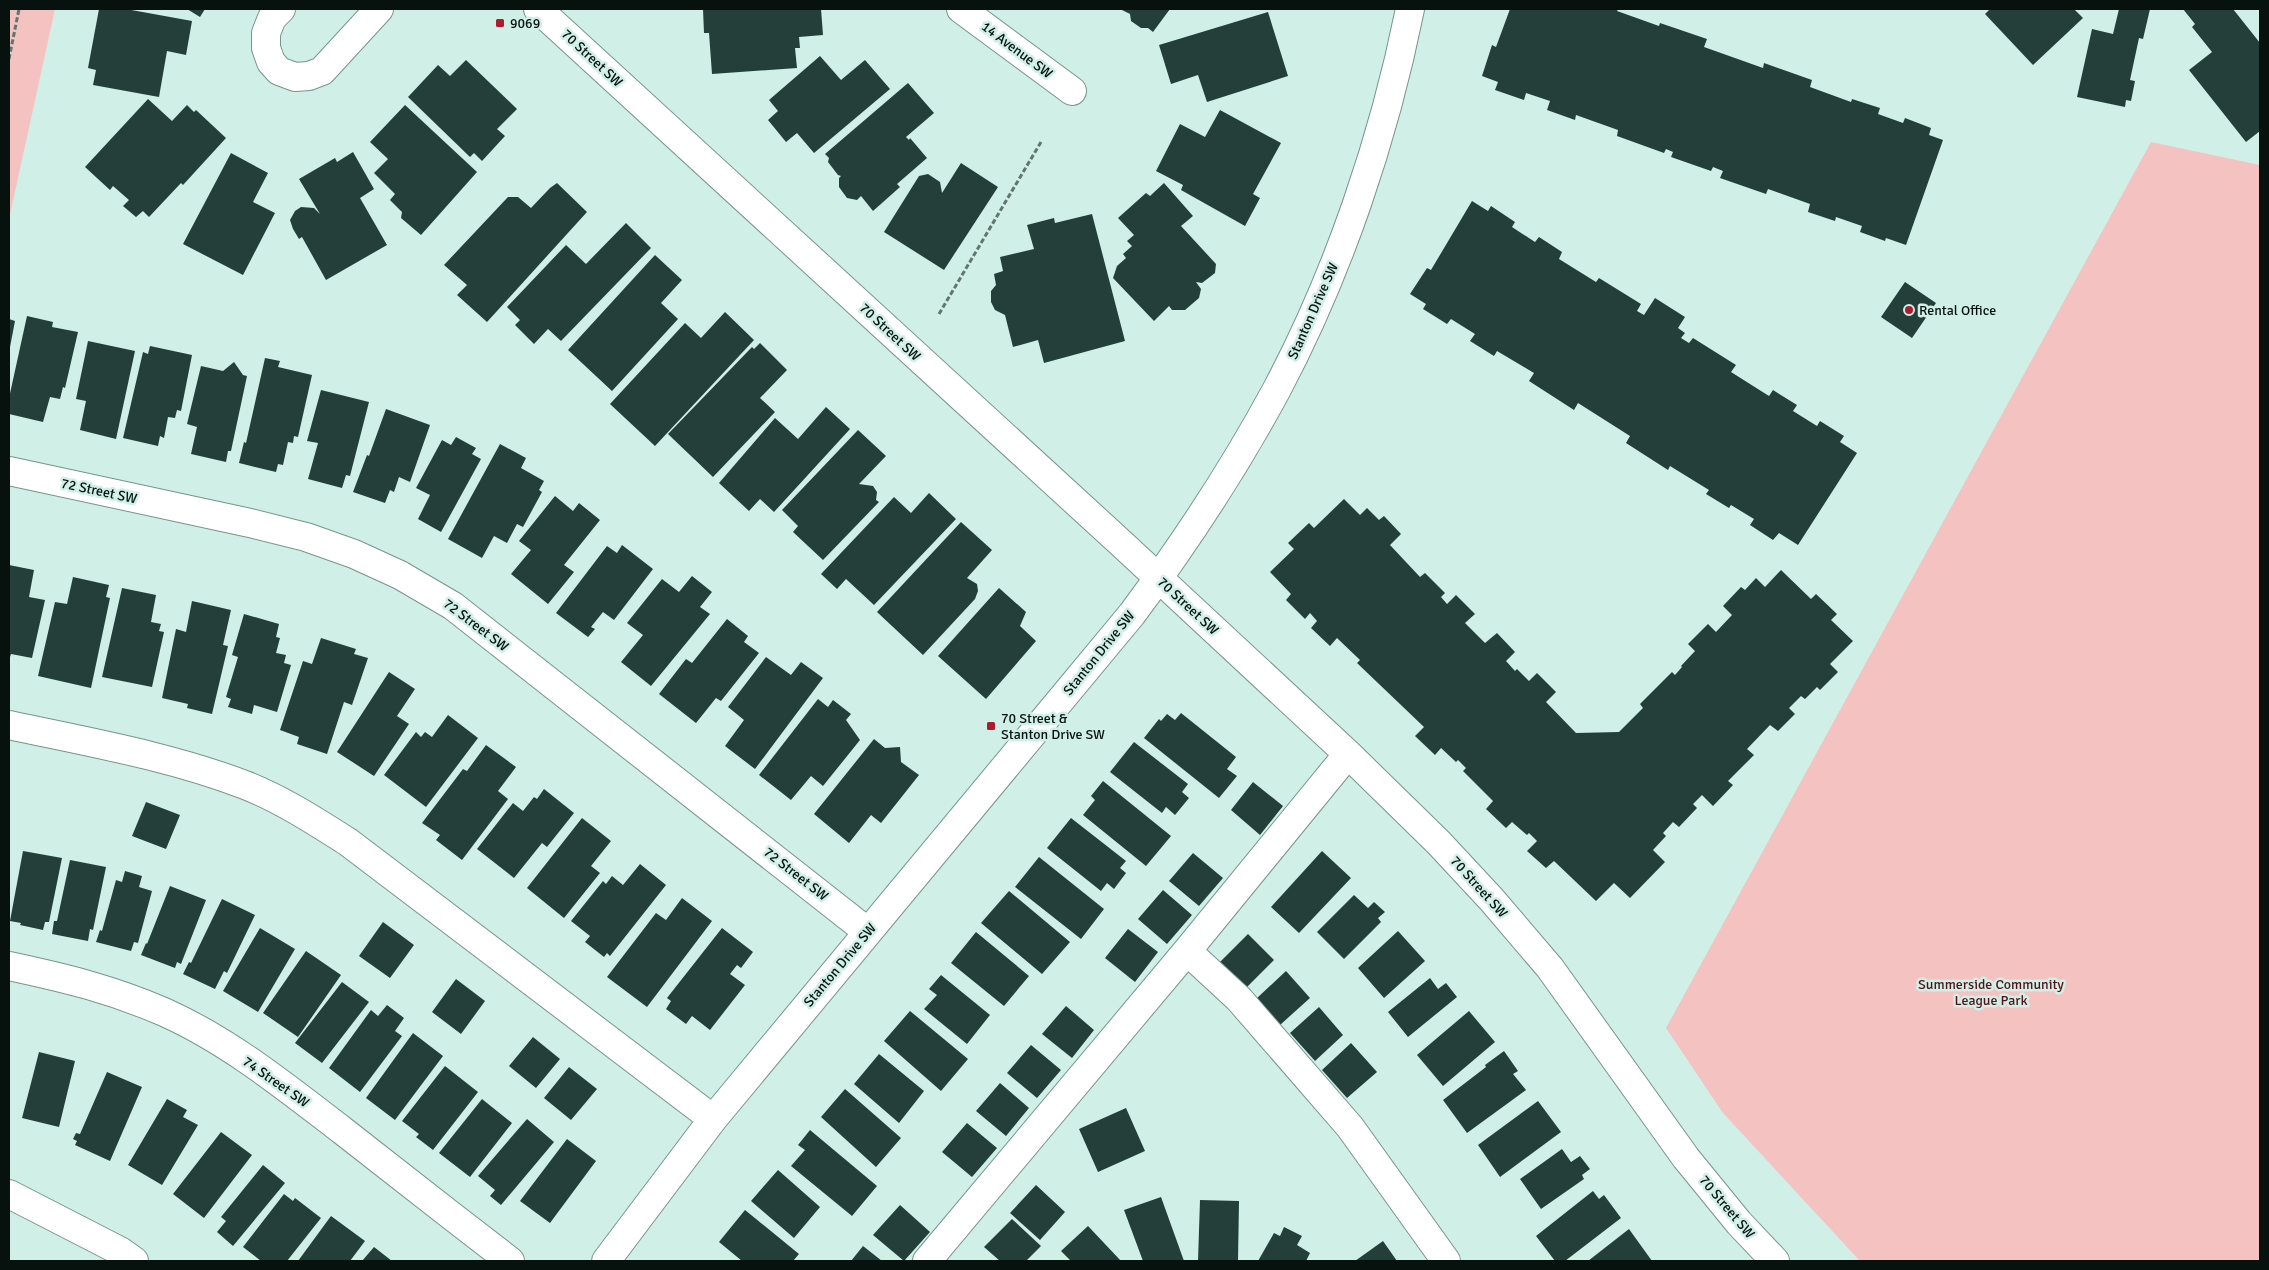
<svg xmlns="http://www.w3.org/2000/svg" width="2269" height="1270" viewBox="0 0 2269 1270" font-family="Signika,sans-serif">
  <rect width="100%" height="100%" fill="#cfefe7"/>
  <path fill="#f4c3c1" d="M9 9H55L9 219Z
    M2151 142 2260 165V1261H1860L1723 1113 1666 1028Z"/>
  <path fill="#243f39" d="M99 9H126L192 21 186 55 167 51 159 97 93 85 96 70 88 68Z
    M187 9H205L200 17Z
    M703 9H821L823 35 799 37 800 48H795L797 68 712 74 709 33H704Z
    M1120 9H1170L1153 32 1148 28H1141L1131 21 1130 14Z
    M1510 9H1618L1617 11 1659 26 1660 23 1707 39 1704 47 1763 68 1764 63 1812 80 1810 87 1851 102 1852 99 1880 108 1878 114 1903 123 1905 118 1931 128 1929 135 1943 140 1906 245 1886 238 1885 241 1860 232 1862 226 1836 217 1835 221 1808 212 1810 204 1768 189 1766 194 1720 178 1723 171 1713 167 1711 171 1671 157 1673 152 1666 149 1664 153 1617 136 1618 130 1576 115 1575 120 1547 110 1550 101 1526 93 1524 100 1495 90 1498 82 1482 76 1492 45 1496 47Z
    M1990 9H2074L2083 18 2033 65 1985 14Z
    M2119 9H2150L2143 39 2139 38 2130 80 2135 81 2131 101 2126 100 2125 107 2077 97 2092 29 2113 34Z
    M2183 9H2233L2260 43V131L2246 142 2189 70 2212 52 2192 27 2195 24Z
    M1268 12 1288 76 1207 102 1198 75 1171 84 1159 45Z
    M820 56 841 80 865 60 890 89 814 153 797 133 786 142 768 120 778 111 769 100Z
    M466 60 517 109 497 129 505 136 482 161 474 153 470 157 408 97 438 65 450 76Z
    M908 83 934 113 906 137 909 140 910 138 927 158 897 184 900 187 873 211 861 196 857 200 847 198 839 187V178L841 176 838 175 828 162 829 158 825 154Z
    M148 99 172 121 187 105 194 112 196 110 226 138 183 185 181 183 149 217 143 211 136 217 123 206 129 200 113 186 110 190 85 167Z
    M405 105 477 172 421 235 401 218 402 212 390 200 395 194 374 173 388 159 370 142Z
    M1220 110 1281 143 1253 194 1260 198 1245 226 1181 190 1183 185 1156 171 1180 124 1205 137Z
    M353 152 374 189 360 198 387 245 326 280 302 237 299 239 293 229 290 220 295 211 301 207 314 208 320 214 299 179 335 158 337 162Z
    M231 153 268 173 253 202 275 213 243 275 183 244Z
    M961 163 998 187 944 270 884 232 919 176 928 174 940 182 942 193Z
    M557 183 587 212 487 322 457 295 467 285 444 265 508 197H518L531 208 550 188Z
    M1164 183 1193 216 1181 226 1216 264 1215 273 1202 283 1196 282 1201 289 1199 298 1185 310H1172L1169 306 1154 321 1113 278 1117 266 1126 258 1123 254 1132 246 1127 241 1134 235 1118 218 1146 193 1150 196Z
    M1472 201 1488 211 1491 206 1515 222 1512 227 1535 242 1539 237 1562 252 1559 259 1596 282 1599 278 1641 304 1637 311 1644 315 1655 298 1685 317 1678 328 1685 333 1681 338 1689 343 1693 338 1736 365 1731 372 1769 396 1773 390 1797 405 1793 411 1817 426 1820 421 1844 436 1840 442 1857 453 1798 545 1779 533 1773 540 1750 525 1754 519 1731 505 1729 508 1706 494 1709 490 1670 466 1668 470 1626 443 1630 436 1578 403 1574 410 1529 381 1534 373 1497 351 1494 356 1470 341 1475 334 1451 319 1447 324 1423 309 1426 304 1410 294 1427 268 1431 270Z
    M1092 214 1125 341 1044 363 1038 340 1013 347 1005 315 995 310 991 302V291L996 285 994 274 1003 271 1000 257 1034 249 1027 225 1054 218 1055 223Z
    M626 223 651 248 561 341 548 329 534 344 515 325 520 320 507 307 566 245 586 264Z
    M655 255 682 280 661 303 678 319 612 391 568 350Z
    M1905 282 1936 303 1912 338 1881 317Z
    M725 312 754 340 655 446 610 404 685 323 701 338Z
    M27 316 53 322 52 327 78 332 65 388 63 387 60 399 50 397 43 422 9 414V398Z
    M9 319 15 321 10 347H9Z
    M88 341 135 351 116 439 80 430 86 401 76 399Z
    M760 343 787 370 760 398 775 412 713 477 668 434 752 347 754 349Z
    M150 346 192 355 181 411 177 410 175 418 168 417 164 438 160 436 158 446 123 438 143 352 148 354Z
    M265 358 280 361 278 367 312 375 298 437 294 436 293 443 288 442 283 465 278 464 276 472 239 463 244 442 246 443Z
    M234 362 243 375 247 376 231 451H228L226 462 191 454 197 427 187 424 201 366 223 371Z
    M321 390 369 402 350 476 346 475 342 488 308 479 318 443 307 441Z
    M826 407 850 429 774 512 760 499 749 511 719 483 775 418 798 439Z
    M386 409 430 425 410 482 399 477 394 492 390 490 385 503 353 492 367 455 369 456Z
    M858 430 886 456 859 484 873 486 877 492 876 500 879 502 823 560 793 532 798 526 782 510Z
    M456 437 476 448 472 454 481 459 441 532 418 519 430 495 416 488 442 440 451 445Z
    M500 444 526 458 521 468 544 481 539 490 542 492 523 527 517 524 507 543 494 536 482 558 448 539Z
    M929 493 956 519 874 605 846 579 837 589 821 574 894 497 911 513Z
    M555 496 573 511 579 503 600 520 564 565 574 572 548 604 511 574 531 550 519 541Z
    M1344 499 1360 515 1367 508 1379 520 1384 516 1401 534 1390 545 1420 577 1425 573 1445 593 1441 597 1447 604 1456 595 1475 614 1465 623 1485 643 1497 633 1515 652 1506 661 1515 671 1517 669 1529 681 1537 673 1556 692 1546 702 1576 733 1619 732 1643 708 1640 704 1672 672 1675 675 1682 667 1681 666 1695 651 1688 644 1708 624 1716 632 1732 615 1723 606 1741 587 1745 590 1756 578 1765 587 1781 570 1811 599 1816 594 1837 614 1831 620 1853 641 1830 664 1838 672 1820 690 1817 687 1805 699 1801 696 1789 708 1795 714 1778 731 1770 725 1747 749 1754 755 1728 781 1733 785 1713 806 1702 795 1693 804 1697 808 1679 827 1673 822 1663 833 1666 836 1653 850 1665 862 1630 898 1614 883 1596 901 1554 861 1546 868 1527 851 1537 841 1529 833 1527 835 1512 822 1506 828 1486 809 1493 801 1463 771 1466 768 1458 760 1456 762 1441 748 1435 755 1415 736 1424 727 1357 663 1360 660 1337 638 1330 646 1311 628 1317 621 1310 613 1305 619 1286 600 1291 594 1270 572 1294 549 1288 543 1309 523 1314 528Z
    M961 522 992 550 967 578 977 584 978 591 975 599 923 655 877 612Z
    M622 545 653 569 614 620 603 612 591 627 595 629 588 637 556 613 607 546 617 553Z
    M9 565 34 570 29 597 45 600 32 658 11 654 9 660Z
    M692 576 712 592 700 607 710 614 651 686 621 662 643 635 627 623 662 579 679 592Z
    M73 577 109 585 106 597 110 598 91 688 38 676 55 602 67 604Z
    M122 588 156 595 151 622 161 624 159 631 164 632 152 687 102 677Z
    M999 588 1026 612 1020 626 1036 641 986 699 938 656Z
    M192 601 231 610 223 645 228 646 212 714 187 708 188 704 162 698 176 629 186 632Z
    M244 614 279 624 276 637 280 638 276 653 286 655 284 663 291 665 277 712 254 705 252 714 228 707 231 699 226 697 238 657 232 655Z
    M727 619 748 636 744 642 759 653 721 701 716 698 696 723 659 694 686 659 692 663Z
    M321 638 356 649 354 654 368 658 352 705 344 702 327 754 297 744 299 737 280 730 303 661 312 664Z
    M766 657 791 675 801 662 823 678 755 769 725 746 744 720 728 707Z
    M389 672 415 689 397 716 409 724 374 776 337 752Z
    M818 699 828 707 833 700 851 714 846 720 860 740 823 786 811 776 791 800 759 775Z
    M1181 713 1236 757 1227 769 1237 776 1219 798 1144 738 1159 719 1161 721 1167 714 1175 720Z
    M448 715 478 738 426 807 384 775 416 732 421 737 425 732 432 737Z
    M874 739 885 748 900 747 901 762 919 775 881 823 871 815 849 843 814 814Z
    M1134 742 1188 784 1182 792 1189 798 1175 815 1166 807 1162 813 1110 772Z
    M486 745 516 767 498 791 508 799 462 860 436 840 440 835 422 823 463 769 467 771Z
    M1103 781 1171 836 1146 866 1083 815 1095 800 1091 796Z
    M1253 782 1283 806 1260 835 1231 810Z
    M544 789 574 813 547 847 542 843 514 878 477 849 513 803 523 811 534 797 537 799Z
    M146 802 180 815 166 849 132 836Z
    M582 818 611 841 591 866 600 873 564 918 527 888Z
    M1071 818 1126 861 1120 868 1126 873 1114 889 1107 883 1101 891 1047 848Z
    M23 851 62 858 49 922H45L43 930 20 925 21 923 10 921Z
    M1322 851 1351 878 1299 933 1271 907Z
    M1193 853 1223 878 1199 906 1169 881Z
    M1039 857 1104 909 1081 939 1015 887Z
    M70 860 106 867 93 930 90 929 88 941 52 934 54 921H57Z
    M640 864 666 885 610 956 607 953 604 957 585 942 590 936 571 921 603 881 606 884 612 876 623 885Z
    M125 871 142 876 139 887 152 891 138 943 134 942 131 951 96 942 100 930 102 931 116 880 122 882Z
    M170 886 206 900 181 964 177 962 175 968 141 955 146 943 147 944Z
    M1163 890 1192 915 1167 944 1138 919Z
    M1009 891 1070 942 1042 974 981 923Z
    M1354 895 1368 908 1374 902 1385 912 1378 918 1381 922 1344 959 1317 932Z
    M682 898 712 921 647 1007 607 977 656 913 666 920Z
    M222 899 255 915 227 973 224 971 215 989 183 974 189 962 191 963Z
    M383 922 414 945 390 978 359 956Z
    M260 928 295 949 258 1012 223 991Z
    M722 928 753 952 741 968 737 965 730 974 745 985 710 1030 692 1016 686 1024 666 1009 671 1001 667 998Z
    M1128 929 1158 952 1135 982 1105 958Z
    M1398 931 1425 961 1384 998 1358 968Z
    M976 932 1029 976 1004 1006 951 963Z
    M1248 934 1274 960 1244 990 1218 964Z
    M306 951 341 975 298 1037 263 1013Z
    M1286 971 1310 998 1280 1025 1256 999Z
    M941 975 990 1015 967 1044 924 1009 937 995 929 989Z
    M1430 978 1438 989 1446 983 1457 997 1408 1037 1388 1012Z
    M456 979 485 1001 461 1034 432 1012Z
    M342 982 369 1002 322 1063 295 1043Z
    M387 1005 404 1018 395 1031 402 1036 360 1092 329 1068 371 1010 378 1016Z
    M1066 1006 1094 1030 1072 1058 1042 1034Z
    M1319 1007 1343 1035 1315 1061 1290 1033Z
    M910 1011 968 1059 941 1091 884 1041Z
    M1469 1011 1495 1042 1443 1086 1417 1055Z
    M413 1033 443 1056 395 1120 366 1098Z
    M533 1037 560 1059 536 1088 509 1066Z
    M1351 1043 1377 1072 1347 1098 1322 1070Z
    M1031 1045 1061 1070 1037 1098 1007 1073Z
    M1504 1051 1518 1071 1513 1074 1526 1090 1467 1133 1443 1100 1486 1067 1485 1065Z
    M39 1052 75 1061 59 1127 22 1118Z
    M879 1054 924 1091 899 1123 854 1084Z
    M445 1066 478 1092 433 1150 416 1137 419 1134 402 1121Z
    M569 1067 597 1089 571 1120 544 1098Z
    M107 1072 142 1087 110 1161 75 1145 77 1141 73 1139 76 1133 80 1134Z
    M1000 1083 1029 1108 1006 1136 976 1111Z
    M845 1089 901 1138 876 1167 821 1117Z
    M167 1099 187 1110 183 1117 198 1125 162 1185 128 1165Z
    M482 1099 512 1123 470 1177 439 1153Z
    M1538 1101 1561 1132 1500 1177 1478 1145Z
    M1126 1108 1145 1151 1098 1172 1079 1129Z
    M527 1119 554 1142 501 1205 490 1196 495 1190 478 1176Z
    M967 1123 997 1148 972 1177 942 1152Z
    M810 1130 877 1186 852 1216 791 1166 805 1150 798 1145Z
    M221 1132 252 1155 204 1218 173 1194Z
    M567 1139 596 1161 550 1223 520 1201Z
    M1562 1149 1571 1162 1580 1156 1590 1169 1582 1175 1584 1179 1541 1209 1520 1179Z
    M263 1165 285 1183 233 1246 217 1232 226 1221 221 1217Z
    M778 1170 820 1207 794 1238 751 1201Z
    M1036 1185 1065 1212 1040 1240 1010 1213Z
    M1593 1191 1599 1199 1604 1195 1621 1218 1565 1261H1555L1536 1236Z
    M284 1194 293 1201 295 1198 321 1218 287 1261H261L243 1247Z
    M1161 1197 1184 1261H1143L1124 1210Z
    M1200 1200 1239 1201 1238 1261H1198Z
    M900 1205 930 1232 904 1261 873 1235Z
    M745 1210 799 1254 793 1261H742L719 1242Z
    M331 1216 365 1241 350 1261H298Z
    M1012 1219 1041 1246 1026 1261H1000L984 1247Z
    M1088 1226 1121 1261H1071L1061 1251Z
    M1284 1227 1302 1236 1297 1245 1310 1253 1306 1261H1258L1274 1233 1280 1236Z
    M1629 1229 1652 1261H1588Z
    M1383 1241 1397 1261H1355Z
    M863 1246 882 1261H851Z
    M374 1247 392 1261H362Z"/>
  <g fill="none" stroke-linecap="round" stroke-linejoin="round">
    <g stroke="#78958d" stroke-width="30">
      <path id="minor" d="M281 9 272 18 266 33V48L271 62 279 71 295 77 309 76 322 71 379 9
        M538 9 1123 545 1348 754 1439 843 1492 900 1550 968 1686 1158 1739 1223 1775 1261
        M961 9 1072 91
        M9 471 250 523 306 537 354 554 400 575 453 606 868 932
        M9 725C88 742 169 756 245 785 281 799 315 821 348 842L713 1119
        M1187 951 1239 999 1350 1127 1446 1261
        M9 966C65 978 111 989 164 1012 229 1041 287 1088 343 1131 399 1175 454 1218 510 1261
        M9 1194 120 1251 134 1261
        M606 1261 713 1119 1132 614C1185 543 1235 467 1277 389 1339 272 1384 138 1410 9
        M927 1261 1187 951 1348 754"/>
    </g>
    <path stroke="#627671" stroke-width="3" stroke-dasharray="5 2.5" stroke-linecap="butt" d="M9 59 19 9
      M939 314 1041 142"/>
    <use href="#minor" stroke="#fff" stroke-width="28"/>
  </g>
  <g fill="#ae1a2e" stroke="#cfefe7" stroke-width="2">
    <rect x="495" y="18" width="10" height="10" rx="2.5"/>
    <circle cx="1909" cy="310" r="5"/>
    <rect x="986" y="721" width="10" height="10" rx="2.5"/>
  </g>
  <g text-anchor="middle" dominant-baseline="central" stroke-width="5" stroke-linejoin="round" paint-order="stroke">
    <g font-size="14" fill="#07120f" stroke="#cfefe7" text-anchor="start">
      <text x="510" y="23">9069</text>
      <text x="1919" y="310">Rental Office</text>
      <text x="1001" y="718">70 Street &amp;<tspan x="1001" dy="16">Stanton Drive SW</tspan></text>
    </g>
    <g font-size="14" fill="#07120f" stroke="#cfefe7">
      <text transform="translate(1017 50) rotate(37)">14 Avenue SW</text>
      <text transform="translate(592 58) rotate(43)">70 Street SW</text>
      <text transform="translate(1313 311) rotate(-66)">Stanton Drive SW</text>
      <text transform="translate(890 332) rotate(43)">70 Street SW</text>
      <text transform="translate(99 491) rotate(12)">72 Street SW</text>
      <text transform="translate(1188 606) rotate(43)">70 Street SW</text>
      <text transform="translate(476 625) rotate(37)">72 Street SW</text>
      <text transform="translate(1099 653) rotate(-51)">Stanton Drive SW</text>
      <text transform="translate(796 874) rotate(38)">72 Street SW</text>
      <text transform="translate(1479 887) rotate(48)">70 Street SW</text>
      <text transform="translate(840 965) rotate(-50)">Stanton Drive SW</text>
      <text transform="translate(276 1082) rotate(35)">74 Street SW</text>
      <text transform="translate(1727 1207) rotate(50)">70 Street SW</text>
    </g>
    <g font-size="14" fill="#571016" stroke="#cfefe7">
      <text x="1991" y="984">Summerside Community<tspan x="1991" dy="16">League Park</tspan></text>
    </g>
  </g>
  <rect width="2269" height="1270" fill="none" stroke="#07120f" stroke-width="20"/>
</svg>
